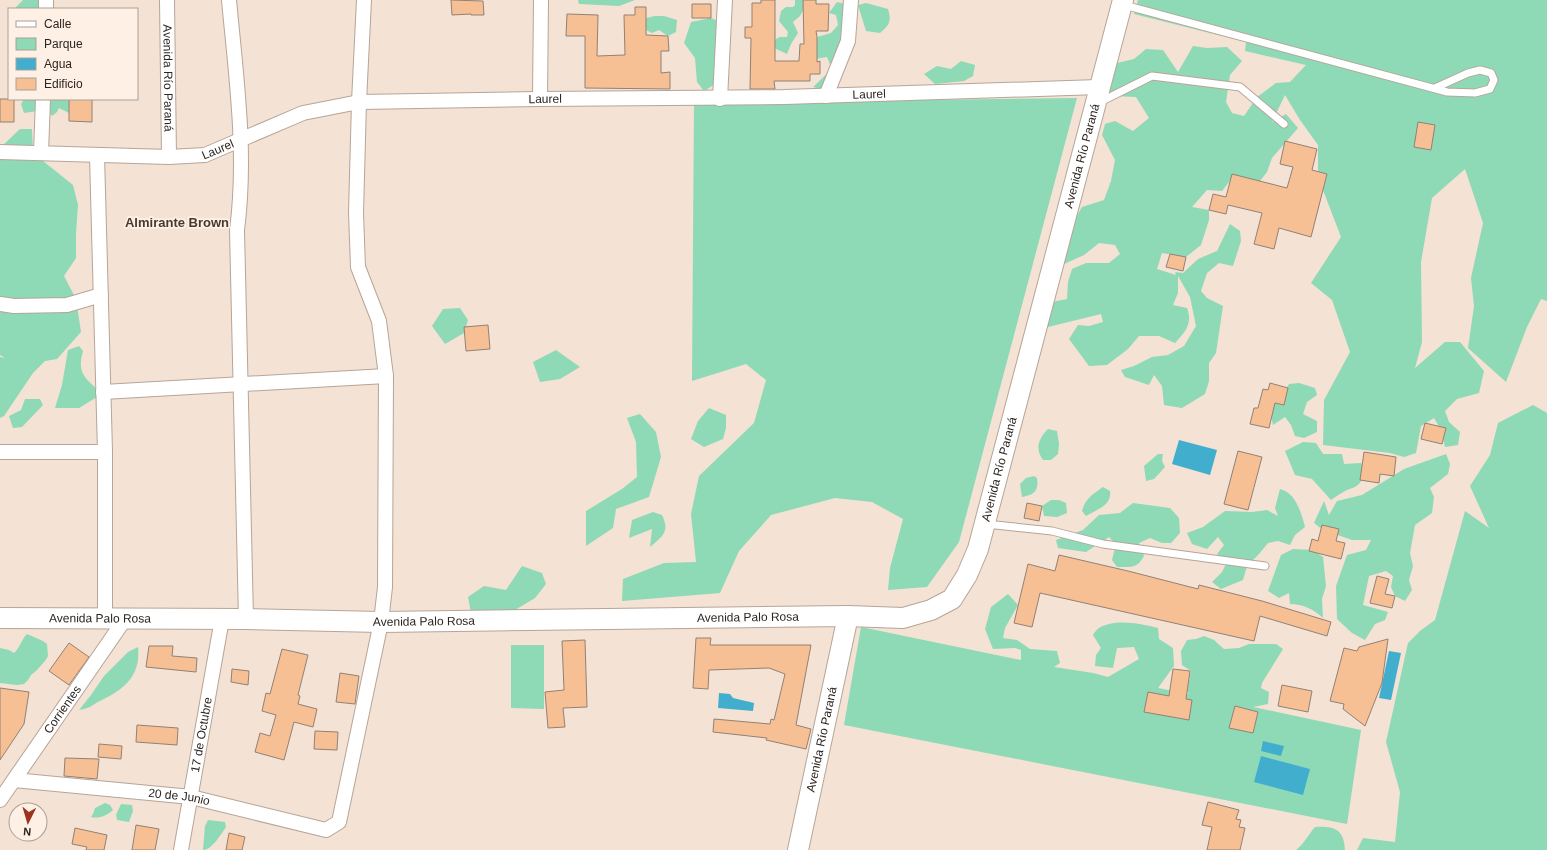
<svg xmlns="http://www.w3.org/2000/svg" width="1547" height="850" viewBox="0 0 1547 850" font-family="Arial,sans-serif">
  <rect width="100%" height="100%" fill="#f4e2d4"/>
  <path fill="#8ed9b6" d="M23 0H40L41 9H14Z
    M578 0H635L619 6 579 4Z
    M795 0H803L805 7 800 16 793 22 798 33 791 44 787 54 772 47 776 39 780 37H787L788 32 779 21 781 11 786 7H793L795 5Z
    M1138 0H1547V301L1541 299 1527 327 1506 382 1468 348 1474 306 1471 278 1483 223 1465 169 1432 198 1421 262 1422 342 1415 368 1445 342H1460L1484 371 1479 393 1457 399 1445 411 1449 422 1460 432 1458 445 1445 447 1441 430 1434 418 1421 426 1416 453 1404 457 1390 453 1323 445 1324 400 1350 352 1332 300 1311 283 1341 237 1323 190 1327 174 1318 172V145L1300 120 1285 95 1272 122 1286 114 1298 128 1272 158 1267 172 1257 185 1232 178 1222 191 1207 190 1192 207 1209 210V220L1201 245 1186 257 1162 253 1157 269 1176 275 1175 272 1183 273 1198 259 1217 251 1230 224 1240 231 1241 241 1233 266 1219 263 1207 273 1201 291 1207 298 1223 306 1216 353 1209 363V381L1205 394 1182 408 1164 405 1162 386 1154 375 1149 385 1125 377 1121 370 1134 366 1152 357 1168 355 1184 346 1196 326 1190 297 1178 276V293L1173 305 1187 308C1193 324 1185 332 1175 343L1159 336H1139L1128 349 1107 365 1089 366 1069 339 1078 325 1089 326 1103 322 1101 314 1048 327 1040 312 1042 304 1067 299 1068 282 1072 269 1086 263H1109L1120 254 1115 245 1099 243 1084 255 1062 265 1066 235 1082 207 1104 200 1111 181 1115 160 1102 135 1105 124 1115 121 1133 131 1149 118 1136 97 1111 96 1106 76 1117 63 1134 59 1146 49 1163 50 1178 72 1193 46 1207 48 1227 47 1242 61 1230 75 1226 102 1232 113 1244 116 1257 97 1276 83 1290 82 1306 65 1245 51 1246 42 1134 14Z
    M837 2 854 6 825 90 813 87 832 69 827 57 815 59 811 46 817 37 831 33 838 25 836 15 829 13Z
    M866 3 888 9C892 22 889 25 880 33L866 31 858 5Z
    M655 16H664L677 20 676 32 668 36 659 30 652 33 646 30V18Z
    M711 18 720 22 717 83 704 91 697 82 695 58 684 43 691 22Z
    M961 61 975 65 973 76 964 81 935 84 924 74 937 66 951 69Z
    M1077 98 959 542 927 587 888 590 890 568 903 519 872 502 835 498 771 515 739 551 720 593 622 601 623 579 664 563 696 562 691 514 699 476 754 423 766 380 746 364 692 381 694 103Z
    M24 99H38V111L24 113 21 104Z
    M54 99 73 101 74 107 69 113 59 108 57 112 52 116 48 110 51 101Z
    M20 129H32L33 153 73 185 78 205 76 233V258L64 276 76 299 81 332 57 359 45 361 33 373 4 416 0 418V357L5 358 0 355V148Z
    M460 308 468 320 464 333 445 344 432 326 443 309Z
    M79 346 83 351C76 375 87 379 102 394L79 408H55L62 385 68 350Z
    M556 350 580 367 560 379 540 382 533 362Z
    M1299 383 1315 388 1317 395 1307 402 1303 414 1317 421V432L1304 438 1295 436 1291 425 1285 417 1273 425 1268 403 1283 394 1289 384Z
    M25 399H40L43 405 22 427 13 428 9 416 21 410Z
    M1533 405 1547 413V850H1357L1363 838 1395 842 1400 792 1386 742 1408 643 1420 631 1435 620 1465 511 1489 528 1470 486 1490 455 1498 423Z
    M709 408 726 415V428L723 439 704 447 691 439 698 421Z
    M640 414 656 432 661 457 649 497 616 509 613 528 586 546V511L622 489 637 477 636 442 627 418Z
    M1048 429 1057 431 1059 444 1058 454 1051 460H1043C1035 449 1038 439 1048 429Z
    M1303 442 1316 443 1323 454H1342L1344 464 1361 463 1365 471C1361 486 1357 486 1345 491 1340 494 1335 497 1331 500L1312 479 1295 475 1285 451Z
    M1158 454H1163L1162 461 1165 467 1154 479 1146 481 1144 466Z
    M1446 454 1450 464 1448 474 1430 488 1434 497 1432 513 1415 525 1410 553 1413 566 1409 580 1412 590 1405 601 1395 596 1391 587 1393 576 1386 571 1369 576 1363 605 1388 612 1385 620 1375 624 1365 640 1352 633 1337 619 1336 586 1347 555 1366 550 1371 540H1352L1323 530 1314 523 1324 501 1329 515 1337 501 1362 495 1404 469Z
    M1034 476 1037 478C1039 491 1034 495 1022 497L1020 484 1026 478Z
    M1103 487 1110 491C1112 506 1097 509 1086 516L1082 511C1085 499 1093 494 1103 487Z
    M1280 489C1296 493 1301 512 1305 527L1295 535 1290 545 1278 541 1268 543 1259 554 1247 566 1243 580 1221 589 1212 582 1222 572 1227 562 1217 554 1224 545 1218 537 1207 549 1192 544 1187 533 1203 527 1225 511 1252 512 1267 510 1278 516 1275 508Z
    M1051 500H1059L1066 503 1067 513 1057 517 1044 516 1042 506Z
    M1133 503 1170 508 1179 518 1180 533 1171 543H1162L1150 538 1139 543 1144 556C1137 569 1130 567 1117 567L1112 560 1116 544 1109 537 1086 552 1058 548 1056 540 1083 530 1099 515 1120 513Z
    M653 512 662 515C670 532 663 536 650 547L652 529 629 538 632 520Z
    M1293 549 1313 550 1323 557 1326 586 1322 599 1323 618C1313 609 1303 604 1290 604L1289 593 1279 598 1268 591 1281 555Z
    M522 566 542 573 546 584 535 598 515 610 471 613 468 597 484 586 506 590Z
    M1008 594 1018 605 1005 628 1003 638 1017 640 1030 649 1057 651 1060 663 1054 667 1093 673 1108 677 1139 659 1134 647 1117 648 1113 668 1095 666 1096 655 1101 648 1093 635C1094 633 1097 629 1099 628 1116 618 1141 624 1158 628L1159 639 1173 648 1174 666 1158 688 1189 694 1187 691 1191 671 1182 665 1181 651 1187 640 1196 639 1204 636 1214 640 1224 649 1239 648 1249 644H1276L1283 649 1262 683 1261 688 1269 692 1268 704 1253 707 1361 730 1347 824 844 725 861 627 1021 660V650L1015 648 993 649 985 629 991 607Z
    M27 634 43 641 47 644 48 656 45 661 36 671 31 675 28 680 24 684 17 685 0 683V648L9 650 14 653C20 648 21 640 27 634Z
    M511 645H544V709L511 708Z
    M138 647C141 675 125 689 102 700 91 705 92 708 79 710L91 695 104 676 128 652Z
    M105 803 110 805 113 810C106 816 99 819 91 817L93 814 95 808Z
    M121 804 132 805 133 811 129 822 117 820 116 815Z
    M208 820 225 822 226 827C221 834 212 850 203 850L205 826Z
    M1315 827C1334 826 1344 829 1345 850H1296C1304 844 1308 835 1315 827Z"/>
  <path fill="#42aecd" d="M1179 440 1217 450 1210 475 1172 464Z
    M1389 651 1401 653 1391 700 1379 698Z
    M719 693 730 694 733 698 754 703 753 711 718 708Z
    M1263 741 1284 746 1281 756 1261 751Z
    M1261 756 1310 769 1303 795 1254 782Z"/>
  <path fill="#f6c094" stroke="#928175" d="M451 0 483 1 484 15H471V14L452 15Z
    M761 0H775V61H799L800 44H804L803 0H816V4H829L828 31H816L817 37V62L820 61V74H810V81H774L775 89H750L751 38H745V27H752V3H761Z
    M692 4H711V18H692Z
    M635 7H646V35L668 36 669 51H661V73L670 72V89L585 88V36H566L567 14 598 15 597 56 625 55 624 15H635Z
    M0 99H14V122H0Z
    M69 99H92V122L69 121Z
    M1418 122 1435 125 1431 150 1414 147Z
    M1285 141 1317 149 1312 170 1327 174 1311 237 1279 228 1274 249 1254 244 1262 213 1228 205 1226 214 1209 210 1213 194 1226 197 1232 174 1287 188 1293 167 1280 164Z
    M1170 254 1186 257 1183 271 1166 267Z
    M488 325 490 349 466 351 464 327Z
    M1270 383 1288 388 1284 405 1275 403 1269 428 1250 424 1254 408H1258L1263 389 1268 390Z
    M1425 423 1446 428 1442 444 1421 439Z
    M1238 451 1262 457 1248 510 1224 504Z
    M1364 452 1396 457 1394 476 1380 474 1379 483 1360 480Z
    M1027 503 1042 506 1039 521 1024 518Z
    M1322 525 1339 529 1336 541 1345 543 1341 559 1309 551 1312 539 1318 541Z
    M1059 555 1128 571 1198 589 1199 585 1262 601 1331 622 1327 636 1260 616 1254 641 1040 593 1032 627 1014 623 1028 564 1055 571Z
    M1377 576 1389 579 1385 594 1395 596 1392 608 1370 603Z
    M696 638H711L710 645H811L796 725 811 729 806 749 766 740 767 738 713 732 714 719 770 724 771 719 774 720 785 674 769 668 709 670 708 689 693 688Z
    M1388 639 1382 683 1365 726 1343 709 1344 704 1330 701 1344 648 1357 651 1359 647Z
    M585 640 587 707 563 708 565 727 548 728 545 692 564 690 562 641Z
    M69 643 89 657 69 685 49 671Z
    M149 646H173L172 656 197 658 196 672 146 667Z
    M282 649 308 655 298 695 300 696 298 704 317 709 313 727 294 722 284 760 255 752 260 733 270 736 276 715 262 711 266 693 270 694Z
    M232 669 249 671 248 685 231 682Z
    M1173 669 1190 671 1186 699 1192 700 1189 720 1144 712 1148 692 1169 696Z
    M340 673 359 676 355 704 336 702Z
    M1282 685 1312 691 1308 712 1278 706Z
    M0 688 29 692 24 724 0 760Z
    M1235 706 1258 712 1253 733 1229 728Z
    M137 725 178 728 177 745 136 742Z
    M315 731 338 732 337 750 314 749Z
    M99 744 122 746 121 759 98 757Z
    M65 758 99 759 97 779 64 776Z
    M1208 802 1239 810 1236 819 1241 820 1239 827 1245 828 1240 850H1207L1212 827 1202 825Z
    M136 825 159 829 155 850H132Z
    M75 828 107 835 104 850H86L87 847 72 844Z
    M229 833 245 837 242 850H226Z"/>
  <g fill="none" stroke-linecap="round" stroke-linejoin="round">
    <g stroke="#b6a598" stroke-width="9">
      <path id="lane" d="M1124 5 1447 92 1475 93 1490 89 1494 80 1491 73 1480 70 1468 73 1435 88
        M1100 102 1152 76 1240 87 1284 124
        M986 524 1052 531 1103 544 1265 566"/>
    </g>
    <g stroke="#b6a598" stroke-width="16">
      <g id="street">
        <path id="s1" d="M167 0 169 157"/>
        <path d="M229 0C236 76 247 153 237 230L246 619"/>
        <path d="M46 9V0"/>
        <path d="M826 96 848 41 851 0"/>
        <path d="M540 99 541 0"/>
        <path d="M720 99 725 0"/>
        <path id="s2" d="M0 152 169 157 205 155 303 113 359 102 540 99 784 97 1099 87"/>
        <path d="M41 153 43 99"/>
        <path d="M97 155 105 452V619"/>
        <path d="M0 304 14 306 67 305 101 295"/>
        <path d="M103 392 386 376"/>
        <path d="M0 452H105"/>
        <path id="s3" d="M14 780 191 797 326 830 339 822 381 622 385 587 386 376 379 321 358 267 356 213 359 102 364 0"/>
        <path id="s4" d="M0 800 125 619"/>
        <path id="s5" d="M181 850 222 619"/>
      </g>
    </g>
    <g stroke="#b6a598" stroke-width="22">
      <g id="secondary">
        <path id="s6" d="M0 618 246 619 381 622 848 616 903 618 931 610 952 599 967 575 978 549 1123 0"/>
        <path id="s7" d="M798 850 848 616"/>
      </g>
    </g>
    <use href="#lane" stroke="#fff" stroke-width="7"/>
    <use href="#street" stroke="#fff" stroke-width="14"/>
    <use href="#secondary" stroke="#fff" stroke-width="20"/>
  </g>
  <g text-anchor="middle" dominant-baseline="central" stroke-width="3.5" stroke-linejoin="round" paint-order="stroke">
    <g font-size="12" fill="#2c2520" stroke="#fff0e5">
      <text stroke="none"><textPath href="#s1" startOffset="78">Avenida Río Paraná</textPath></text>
      <text stroke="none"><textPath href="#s2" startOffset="879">Laurel</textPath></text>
      <text stroke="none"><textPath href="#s2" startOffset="555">Laurel</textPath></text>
      <text stroke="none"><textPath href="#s2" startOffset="219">Laurel</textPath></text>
      <text stroke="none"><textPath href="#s6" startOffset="1419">Avenida Río Paraná</textPath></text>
      <text stroke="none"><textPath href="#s6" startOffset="1095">Avenida Río Paraná</textPath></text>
      <text stroke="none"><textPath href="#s6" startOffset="748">Avenida Palo Rosa</textPath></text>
      <text stroke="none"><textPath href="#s6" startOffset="100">Avenida Palo Rosa</textPath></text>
      <text stroke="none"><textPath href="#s6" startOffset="424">Avenida Palo Rosa</textPath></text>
      <text stroke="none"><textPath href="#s4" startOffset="110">Corrientes</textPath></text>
      <text stroke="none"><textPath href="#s5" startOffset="117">17 de Octubre</textPath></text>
      <text stroke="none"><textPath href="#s7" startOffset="113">Avenida Río Paraná</textPath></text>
      <text stroke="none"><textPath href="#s3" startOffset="166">20 de Junio</textPath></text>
    </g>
    <g font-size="13" font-weight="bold" fill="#483a2f" stroke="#fff0e5">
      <text x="177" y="222">Almirante Brown</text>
    </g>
  </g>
  <rect x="8" y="8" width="130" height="92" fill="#fff0e5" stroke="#ab9f96"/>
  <rect x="16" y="21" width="20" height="6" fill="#ffffff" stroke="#ab9f96"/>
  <text x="44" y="28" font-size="12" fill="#2c2520">Calle</text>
  <rect x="16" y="38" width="20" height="12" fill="#8ed9b6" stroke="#ab9f96"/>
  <text x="44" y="48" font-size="12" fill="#2c2520">Parque</text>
  <rect x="16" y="58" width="20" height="12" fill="#42aecd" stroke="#ab9f96"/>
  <text x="44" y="68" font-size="12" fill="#2c2520">Agua</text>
  <rect x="16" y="78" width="20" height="12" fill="#f6c094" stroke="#ab9f96"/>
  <text x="44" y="88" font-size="12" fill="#2c2520">Edificio</text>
  <g transform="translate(28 822) rotate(185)"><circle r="19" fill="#fff0e5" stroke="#ab9f96"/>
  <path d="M0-3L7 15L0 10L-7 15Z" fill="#9c331d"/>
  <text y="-6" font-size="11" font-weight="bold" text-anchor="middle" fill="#2c2520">N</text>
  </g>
</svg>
